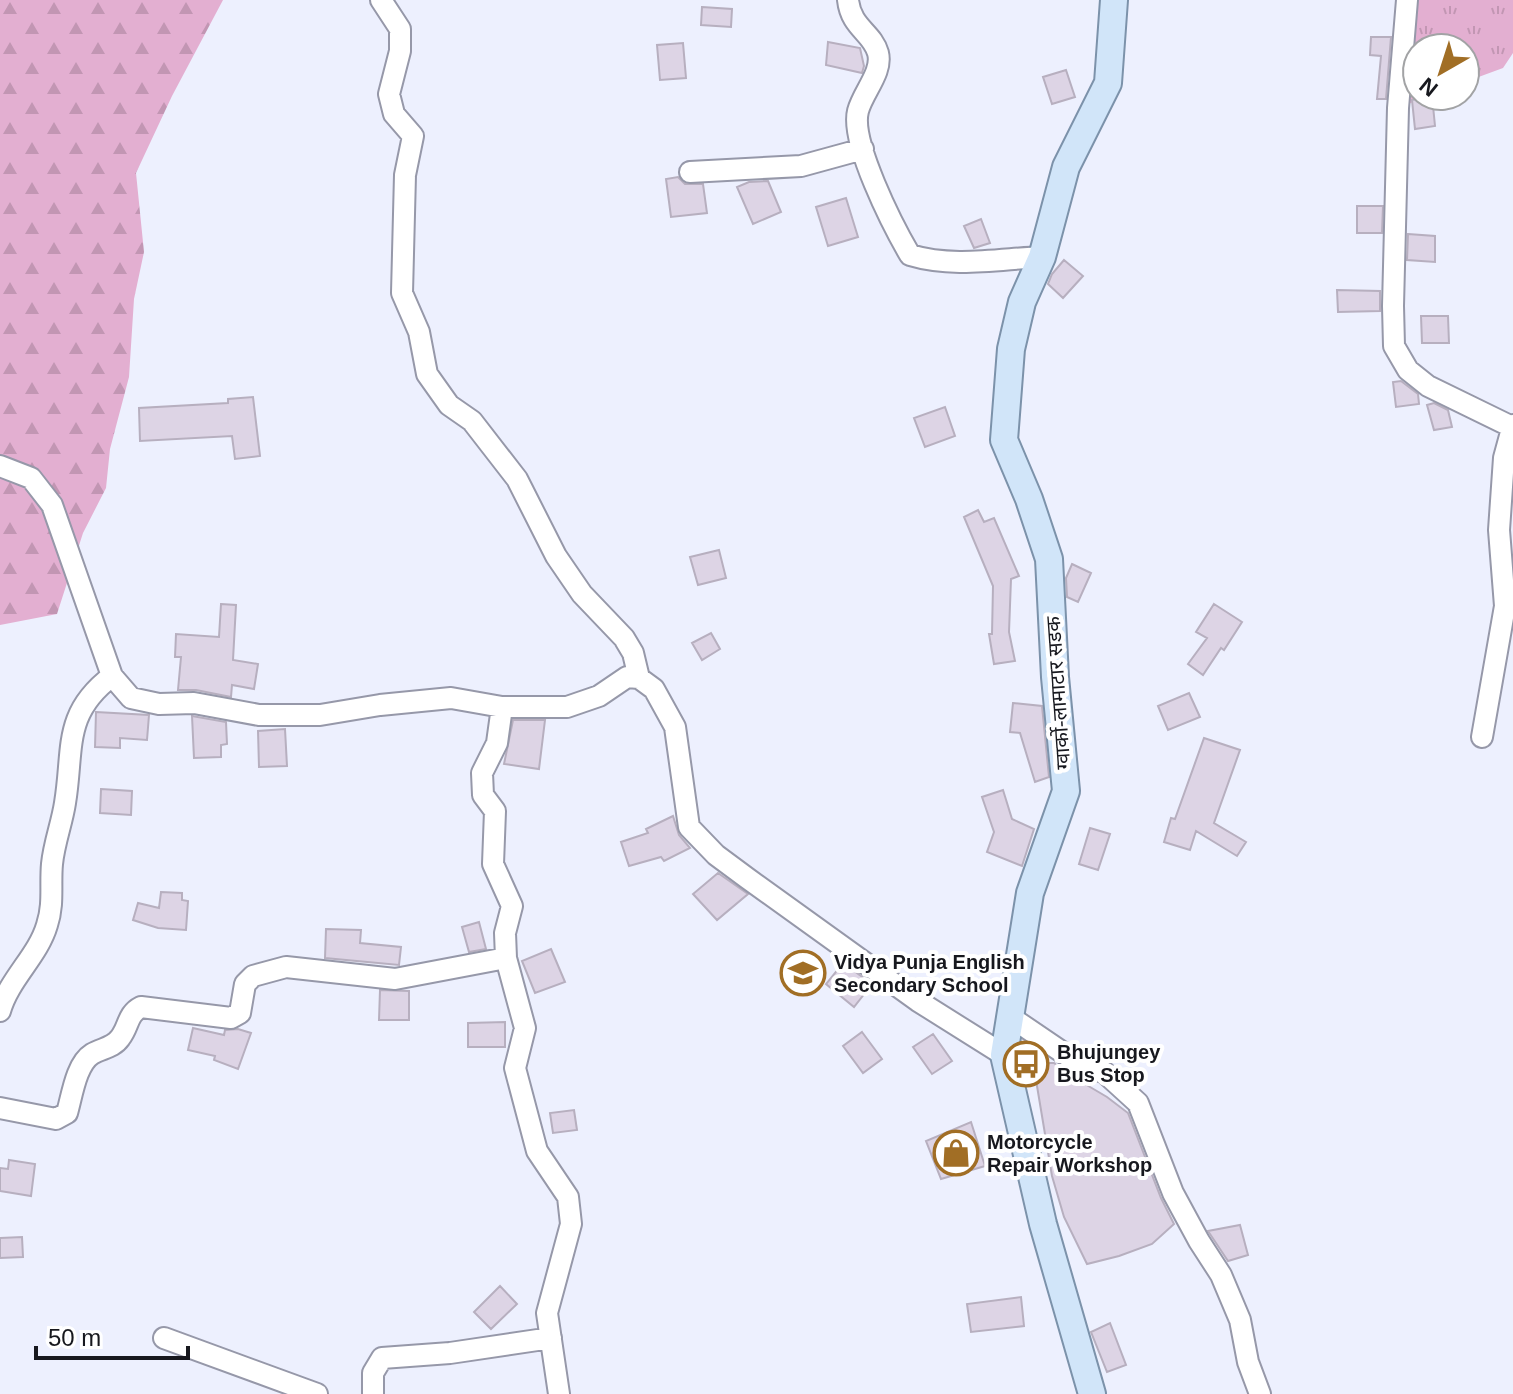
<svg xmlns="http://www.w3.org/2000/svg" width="1513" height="1394" viewBox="0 0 1513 1394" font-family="Helvetica,'Noto Sans Devanagari',sans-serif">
  <defs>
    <pattern id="forest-firs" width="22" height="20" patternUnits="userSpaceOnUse" patternTransform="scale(2)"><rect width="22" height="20" fill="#e3afd1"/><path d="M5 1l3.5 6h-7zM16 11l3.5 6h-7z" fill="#c296b3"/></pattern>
    <pattern id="park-tufts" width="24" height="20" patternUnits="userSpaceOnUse" patternTransform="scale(2)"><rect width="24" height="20" fill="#e3afd1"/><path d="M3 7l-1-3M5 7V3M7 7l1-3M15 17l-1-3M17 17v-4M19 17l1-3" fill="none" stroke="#c296b3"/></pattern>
  </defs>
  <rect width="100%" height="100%" fill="#edf0fe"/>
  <path fill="url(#forest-firs)" d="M0 0H223L172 96 136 173 144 252 134 299 129 377 110 449 106 488 83 533 57 614 0 625Z"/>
  <path fill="url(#park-tufts)" d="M1417 0H1513V53L1503 68 1465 82V48H1417V96H1429L1398 108Z"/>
  <path fill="#ddd4e5" stroke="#b7afbf" stroke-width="2" d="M702 7 732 9 731 27 701 25Z
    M1371 37H1391L1386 99H1377L1381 56 1370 55Z
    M828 42 860 48 864 66 862 73 826 65Z
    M683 43 686 78 660 80 657 45Z
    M1066 70 1075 97 1052 104 1043 77Z
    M1432 96 1435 126 1415 129 1412 100Z
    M678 177 685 184H703L707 213 671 217 666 179Z
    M768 181 781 212 753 224 737 187 749 182Z
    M846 198 858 237 828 246 816 207Z
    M1357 206H1383L1382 233H1357Z
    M981 219 990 243 974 248 964 226Z
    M1408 234 1435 236V262L1407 260Z
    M1064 260 1083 276 1063 298 1048 284 1052 274Z
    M1337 290 1380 291V311L1338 312Z
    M1421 316H1448L1449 343H1422Z
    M1401 381 1418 394 1419 404 1396 407 1393 382Z
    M253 397 260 456 235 459 232 436 140 441 139 408 228 403V399Z
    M1434 403 1448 410 1452 427 1434 430 1427 405Z
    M945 407 955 436 925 447 914 418Z
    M978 510 984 522 994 518 1019 576 1011 579 1009 632 1015 661 994 664 989 634H992L993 586 964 517Z
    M719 550 726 578 698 585 690 557Z
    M1072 564 1091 573 1078 602 1067 597 1066 578Z
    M221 604 236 605 233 660 258 664 254 689 232 685 231 697 196 690H178L181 657H175L176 634 219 637Z
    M1214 604 1242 622 1224 650 1221 648 1203 675 1188 664 1207 638 1196 632Z
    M711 633 720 649 702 660 692 643Z
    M1189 693 1200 717 1168 730 1158 706Z
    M1013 703 1042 706 1049 777 1035 782 1020 733 1010 732Z
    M96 712 149 715 147 740 120 738V748L95 747Z
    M192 716 226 722 227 744 221 745V757L194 758Z
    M513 720H545L539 769 504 764Z
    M285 729 287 766 259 767 258 731Z
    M1204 738 1240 750 1214 823 1246 842 1237 856 1196 831 1190 850 1164 842 1171 818 1175 819Z
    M101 789 132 791 131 815 100 813Z
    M1003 790 1012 819 1034 829 1022 866 987 852 994 832 982 797Z
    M673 816 679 835 690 848 664 861 661 857 629 866 621 842 648 833 646 829Z
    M1090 828 1110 834 1098 870 1079 864Z
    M718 873 748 894 717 920 693 894Z
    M161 892 182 893V900L188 901 186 930 158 928 133 920 138 903 159 908Z
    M479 922 486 949 469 952 462 927Z
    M326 929 361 930 360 943 401 947 399 965 325 958Z
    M551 949 565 982 535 993 522 961Z
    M843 963 872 984 854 1007 826 984Z
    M380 990 409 991V1020H379Z
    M505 1022V1047H468V1023Z
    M193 1028 224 1035 225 1030 238 1029 251 1033 238 1069 214 1060 215 1056 188 1050Z
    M862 1032 882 1059 863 1073 843 1046Z
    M933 1034 952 1061 932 1074 913 1047Z
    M1029 1045 1037 1051 1040 1063H1054L1068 1074 1107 1097 1128 1113 1161 1198 1174 1224 1152 1244 1119 1256 1087 1264 1064 1217 1052 1176 1036 1080 1027 1082 1020 1054 1022 1047Z
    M574 1110 577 1130 553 1133 550 1113Z
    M971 1122 985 1166 941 1179 926 1141Z
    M9 1160 35 1164 31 1196 0 1191V1168L8 1169Z
    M1240 1225 1248 1255 1228 1261 1208 1231Z
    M22 1237 23 1257 0 1258V1238Z
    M500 1286 517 1304 491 1329 474 1312Z
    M1021 1297 1024 1326 971 1332 967 1304Z
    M1110 1323 1126 1365 1107 1372 1091 1332Z"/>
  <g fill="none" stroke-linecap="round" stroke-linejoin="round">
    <g stroke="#9698a9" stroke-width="24">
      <path id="minor" d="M381 0 400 29V51L389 94 394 114 413 136 405 175 402 293 419 332 427 374 449 405 472 421 517 479 556 556 582 594 624 638 633 653 639 678
        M848 0C851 28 872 32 878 53 883 72 863 92 858 111 850 142 893 226 910 255 953 268 998 259 1042 257
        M1407 0 1398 108 1393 306 1394 346 1408 370 1428 386 1512 427
        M690 172 801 166 863 149
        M0 466 31 478 52 505 112 676 131 698 159 704 194 703 259 715H320L380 705 451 698 502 707 497 743 482 773 483 795 495 811 493 864 512 906 505 933 506 958 525 1028 515 1068 537 1151 568 1197 571 1224 547 1313 559 1394
        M502 707H567L599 696 627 677 639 678 654 689 675 727 689 827 716 855 747 878 918 1001 1004 1055
        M1482 737 1505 606 1499 530 1504 458 1513 425
        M0 1011C9 979 38 956 47 925 54 904 50 885 52 864 54 843 62 823 65 803 74 749 62 714 112 676
        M1009 1016 1084 1067 1104 1072 1138 1103 1173 1193 1199 1241 1221 1275 1240 1320 1248 1362 1260 1394
        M0 1108 56 1119 67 1113C72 1096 76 1064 92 1054 102 1048 113 1048 120 1038 129 1027 127 1014 141 1007L231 1018 240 1013 245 984 253 976 286 967 395 979 506 958
        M164 1338 317 1394
        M373 1394V1373L382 1358 450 1353 551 1338"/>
    </g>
    <g stroke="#7c92aa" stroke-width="30">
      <path id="major" d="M1092 1394 1043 1224 1004 1055 1030 893 1066 791 1055 677 1049 559 1029 499 1004 440 1011 349 1022 302 1042 257 1066 167 1108 83 1114 0"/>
    </g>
    <use href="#minor" stroke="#fff" stroke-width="20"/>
    <use href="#major" stroke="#d1e5f9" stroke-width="26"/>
  </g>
  <defs>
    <g id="school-ring" transform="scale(2.3)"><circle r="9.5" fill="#fff" stroke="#a16e25" stroke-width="1.5"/><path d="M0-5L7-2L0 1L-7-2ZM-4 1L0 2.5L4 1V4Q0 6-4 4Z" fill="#a16e25"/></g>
    <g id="bus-ring" transform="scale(2.3)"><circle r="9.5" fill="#fff" stroke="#a16e25" stroke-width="1.5"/><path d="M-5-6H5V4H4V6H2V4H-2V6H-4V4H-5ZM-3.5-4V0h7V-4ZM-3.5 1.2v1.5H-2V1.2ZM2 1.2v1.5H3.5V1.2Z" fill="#a16e25"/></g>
    <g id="shop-ring" transform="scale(2.3)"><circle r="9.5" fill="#fff" stroke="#a16e25" stroke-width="1.5"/><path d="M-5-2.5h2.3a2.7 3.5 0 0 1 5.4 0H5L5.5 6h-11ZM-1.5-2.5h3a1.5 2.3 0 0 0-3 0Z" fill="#a16e25"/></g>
  </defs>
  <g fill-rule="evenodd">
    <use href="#school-ring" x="803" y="973"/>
    <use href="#bus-ring" x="1026" y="1064"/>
    <use href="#shop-ring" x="956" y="1153"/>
  </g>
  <g text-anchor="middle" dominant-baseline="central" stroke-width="8" stroke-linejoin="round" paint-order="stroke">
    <g font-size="20" fill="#17181e" stroke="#fff">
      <text transform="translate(1058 693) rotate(-94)">ग्वार्को-लामाटार सडक</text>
    </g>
    <g font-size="20" font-weight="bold" fill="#17181e" stroke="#fff" text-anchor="start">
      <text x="834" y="962">Vidya Punja English<tspan x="834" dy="23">Secondary School</tspan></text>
      <text x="1057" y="1052">Bhujungey<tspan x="1057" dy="23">Bus Stop</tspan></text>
      <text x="987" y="1142">Motorcycle<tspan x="987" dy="23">Repair Workshop</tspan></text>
    </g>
  </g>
  <g transform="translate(1441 72) rotate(219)"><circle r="38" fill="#ffffff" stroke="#a2a3a5" stroke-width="2"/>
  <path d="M0-6L14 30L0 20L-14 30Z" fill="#a16e25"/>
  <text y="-12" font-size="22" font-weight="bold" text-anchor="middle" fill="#17181e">N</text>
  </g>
  <path d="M36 1346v12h152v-12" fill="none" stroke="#17181e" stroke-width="4"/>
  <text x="48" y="1346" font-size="24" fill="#17181e" stroke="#ffffff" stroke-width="6" paint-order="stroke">50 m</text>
</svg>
